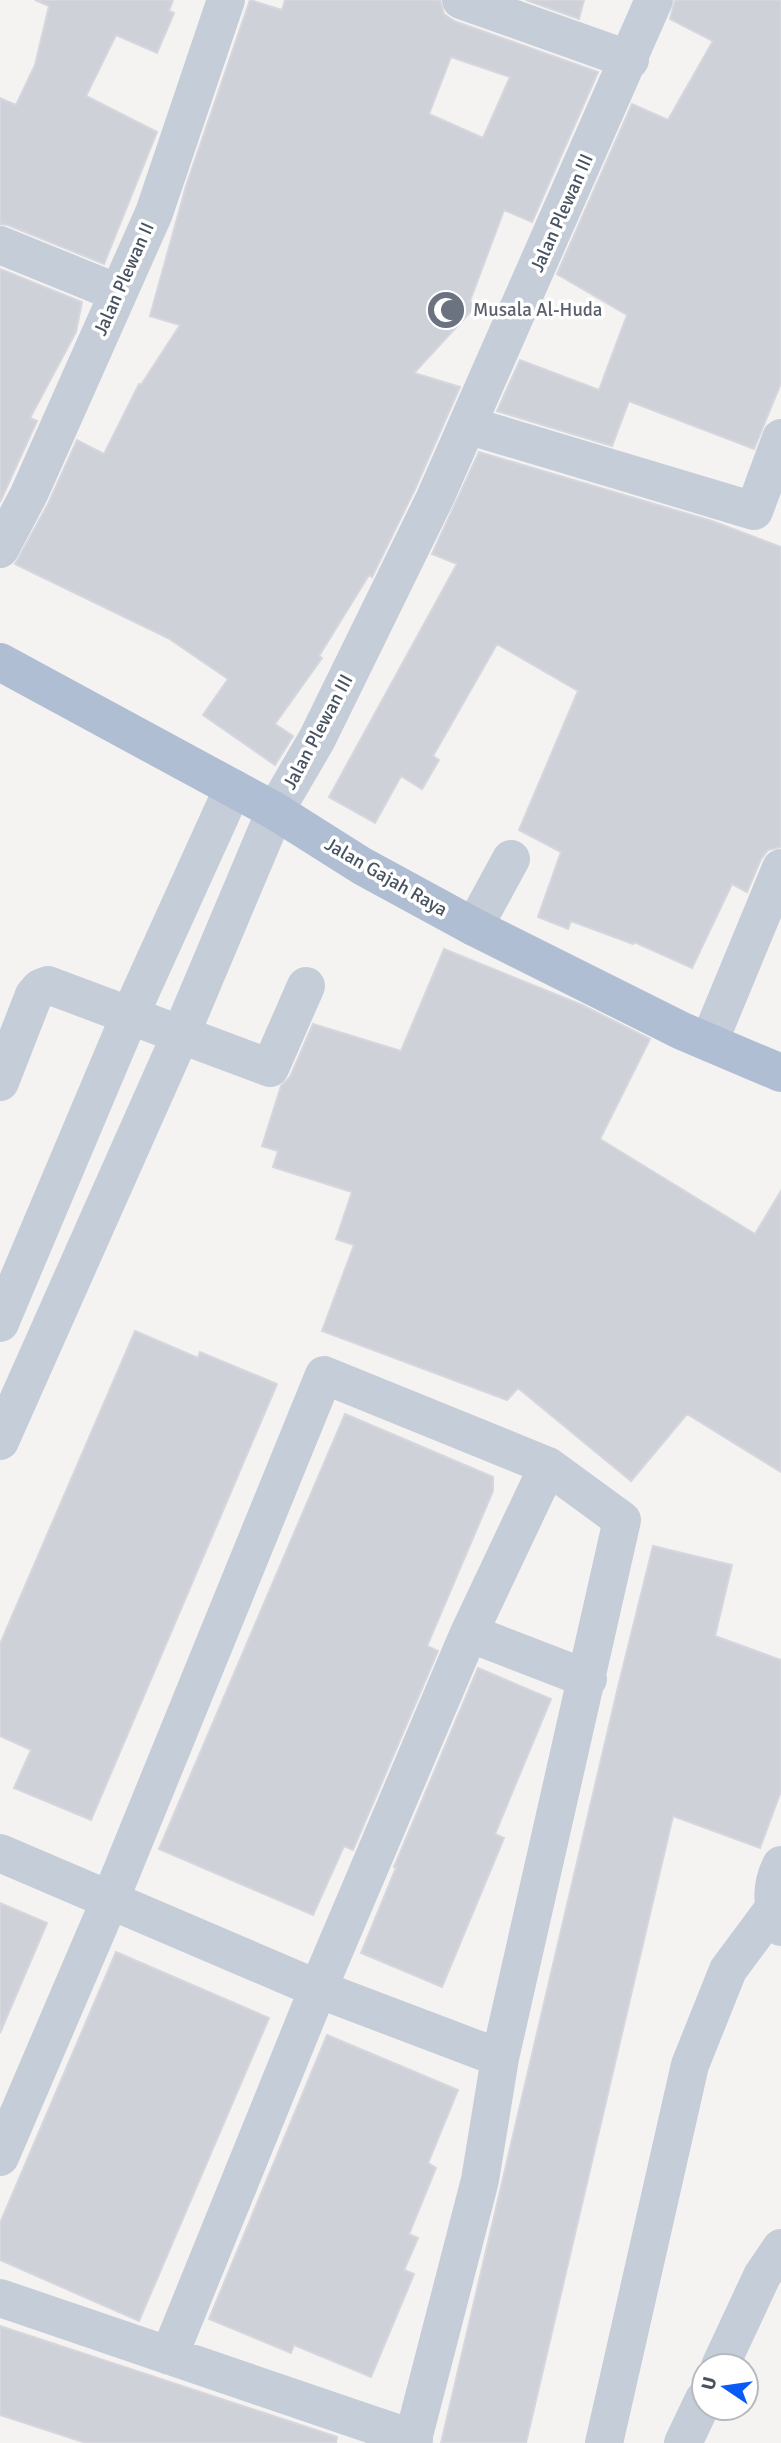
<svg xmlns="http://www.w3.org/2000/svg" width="781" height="2443" viewBox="0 0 781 2443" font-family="Signika,sans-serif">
  <rect width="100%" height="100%" fill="#f5f2f2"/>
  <path fill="#ced1d8" stroke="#d6d7de" stroke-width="2" fill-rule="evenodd" d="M35 0H173L169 11 174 13 157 53 116 35 86 96 157 132 104 264 8 225 0 224V98L16 105 35 65 49 6Z
    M250 0 282 10 285 0H440L444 14 454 21 598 72 532 222 504 210 470 301 475 307 414 373 460 387 415 489 372 577 369 575 319 656 322 658 275 724 293 736 275 765 203 715 228 679 168 638 15 564 48 504 77 440 104 454 139 384 141 385 180 325 150 316 186 186ZM451 57 510 77 483 138 429 114Z
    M526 0H584L579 19Z
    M675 0H781V383L754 449 629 401 612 446 497 411 520 360 599 390 627 315 557 274 632 104 668 120 713 41 670 19Z
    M0 269 82 302 76 332 30 418 37 421 0 502Z
    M479 452 712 521 781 547V847L768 850 761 859 747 892 732 884 692 968 634 942 633 944 571 921 568 929 538 917 561 852 519 830 578 691 497 644 433 756 439 760 422 789 401 776 375 823 329 797 457 564 432 554Z
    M444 949 582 1005 650 1039 600 1139 755 1234 781 1191V1472L687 1414 631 1481 518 1388 507 1400 322 1331 354 1245 336 1239 352 1192 273 1167 278 1151 262 1146 281 1086 290 1077 313 1024 401 1051Z
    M135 1331 198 1358 200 1352 277 1384 91 1820 14 1788 31 1750 0 1736V1644Z
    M345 1414 493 1477V1491L427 1646 438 1651 353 1850 344 1846 313 1915 159 1849Z
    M653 1546 732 1565 715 1636 781 1660V1791L760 1848 673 1816 526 2443H441L618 1687Z
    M478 1668 551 1699 495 1834 504 1838 442 1987 361 1953 396 1868 394 1867Z
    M0 1903 47 1923 0 2033Z
    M116 1952 269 2018 139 2321 0 2260V2223Z
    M327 2035 458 2090 428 2163 436 2168 409 2234 418 2238 404 2270 414 2274 371 2377 294 2345 291 2353 209 2319Z
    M0 2326 337 2437 336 2443H86L0 2415Z"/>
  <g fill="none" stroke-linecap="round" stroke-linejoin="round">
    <path stroke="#c5cdd8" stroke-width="38" d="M461 0 630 60
      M0 245 118 293
      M467 425 754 511 781 438
      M0 549 29 494 154 213 226 0
      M474 927 511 859
      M709 1042 781 868
      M0 1082 34 995 40 988 48 985 270 1068 306 986
      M0 1323 130 1015 233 788
      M0 1441 181 1034 275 811 317 739 435 498 654 0
      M469 1633 588 1679
      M0 1853 318 1989 500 2058 622 1520 548 1466 324 1375 110 1900 0 2157
      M781 1865C771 1885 771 1906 781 1927
      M0 2298 414 2439
      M169 2356 318 1989 469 1633 548 1466
      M720 2366 762 2276 781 2248
      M412 2443 480 2180 500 2058
      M604 2443 690 2065 728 1970 774 1908
      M683 2443 704 2399"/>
    <path stroke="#b0bed3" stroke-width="38" d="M0 662 275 811 362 866 474 927 682 1031 781 1073"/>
  </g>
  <defs>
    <g id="mosque-disc" transform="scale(2.0125)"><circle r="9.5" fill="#6b7280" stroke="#fff"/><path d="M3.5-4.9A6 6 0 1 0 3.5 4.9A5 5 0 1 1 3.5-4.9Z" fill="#fff"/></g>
  </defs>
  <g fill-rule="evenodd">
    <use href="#mosque-disc" x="446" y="310"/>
  </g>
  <g text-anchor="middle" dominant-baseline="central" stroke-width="7" stroke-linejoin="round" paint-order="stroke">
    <g font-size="19" fill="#485362" stroke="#fff">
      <text transform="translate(562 213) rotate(-66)">Jalan Plewan III</text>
      <text transform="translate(124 279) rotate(-66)">Jalan Plewan II</text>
      <text transform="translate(318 732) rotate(-62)">Jalan Plewan III</text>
      <text transform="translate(386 877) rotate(30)">Jalan Gajah Raya</text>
    </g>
    <g font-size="19" fill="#5b616d" stroke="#fff" text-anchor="start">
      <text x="473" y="310">Musala Al-Huda</text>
    </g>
  </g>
  <g transform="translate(725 2387) rotate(283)"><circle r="33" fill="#ffffff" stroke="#b6bac0" stroke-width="2"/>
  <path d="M0-5L12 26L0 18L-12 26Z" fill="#0a5bf6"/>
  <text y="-10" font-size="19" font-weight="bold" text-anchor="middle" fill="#485362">U</text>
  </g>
</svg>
